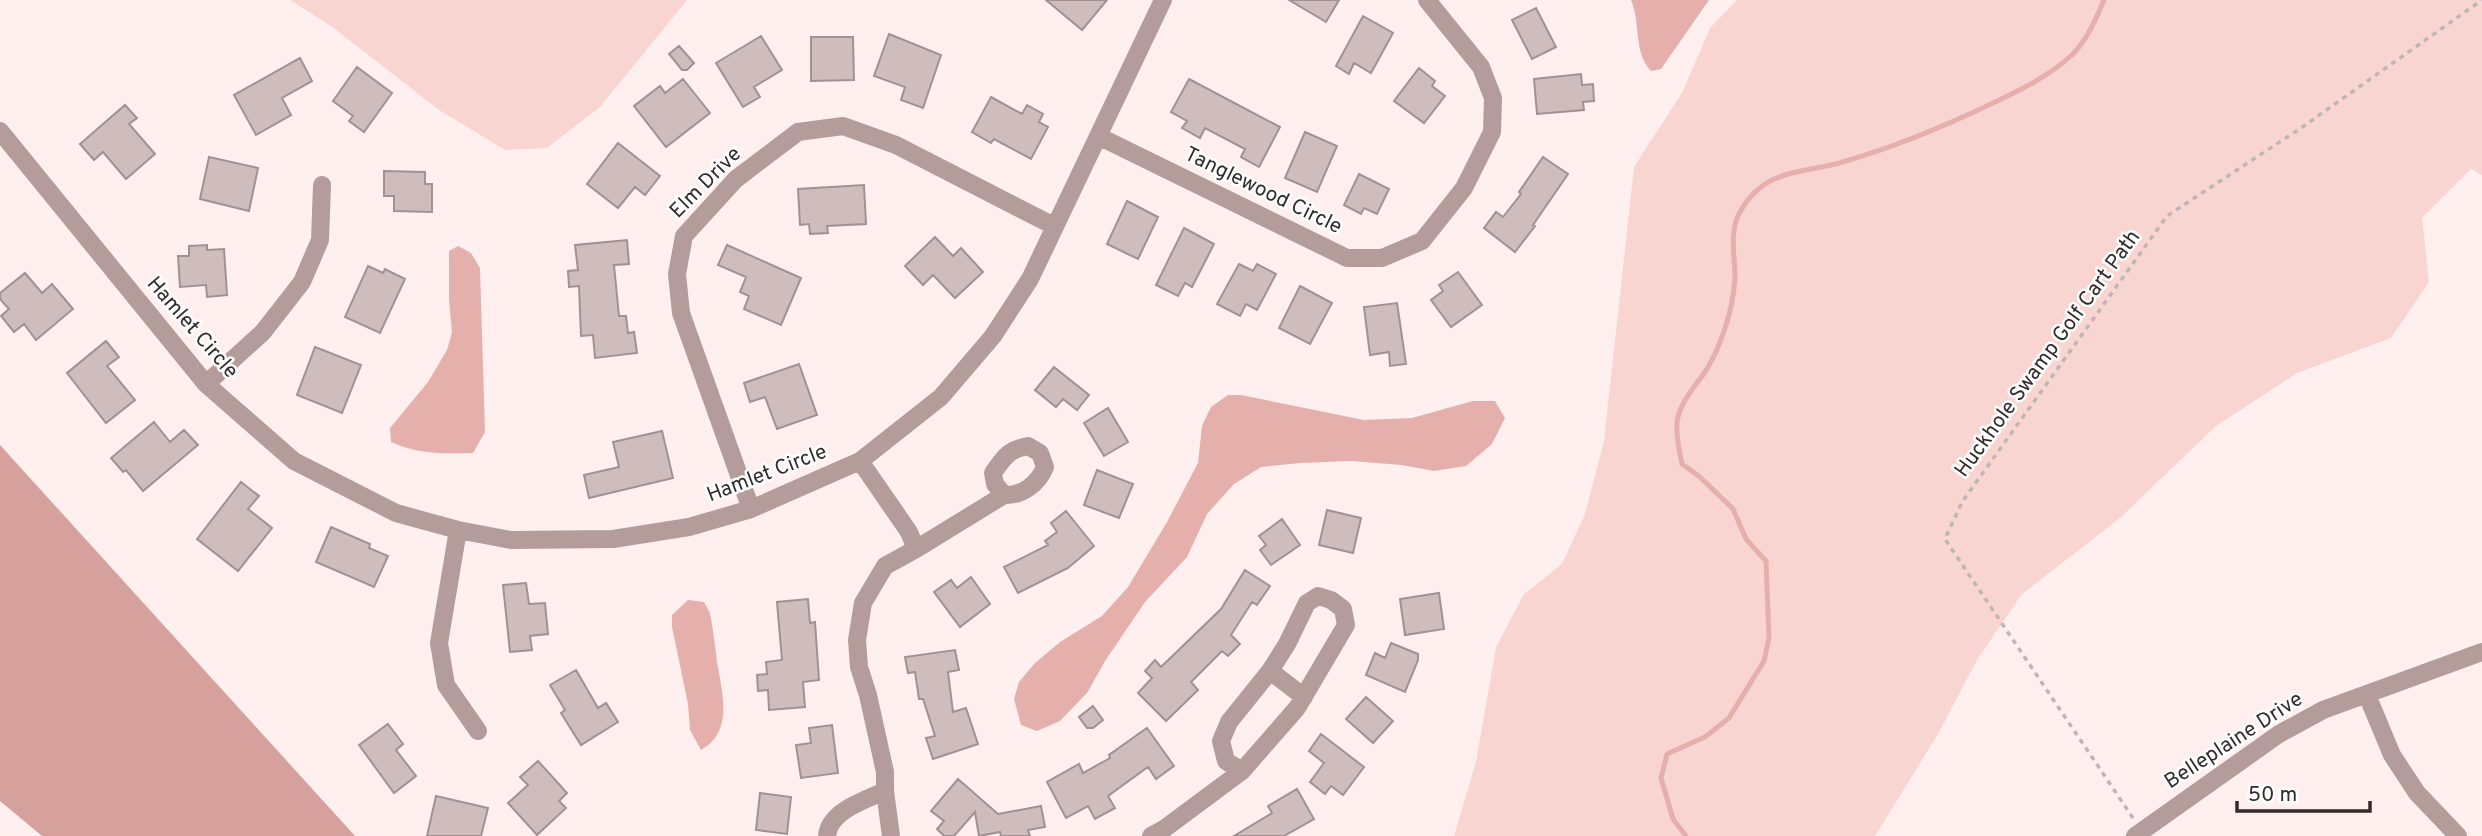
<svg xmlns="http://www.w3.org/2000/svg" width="2482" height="836" viewBox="0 0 2482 836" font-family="Overpass,sans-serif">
  <rect width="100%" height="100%" fill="#fff0ef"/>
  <path fill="#f9d5d2" d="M290 0H687L600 107 547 148 505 150 439 110 331 26Z
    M1737 0H2482V175L2471 169 2422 218 2429 282 2391 338 2297 373 2216 426 2120 518 2021 595 1977 660 1938 734 1875 836H1454L1476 762 1496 647 1524 594 1562 564 1585 514 1604 441 1634 167 1683 91 1710 28Z"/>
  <path fill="#d6a19c" d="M0 445 355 836H42L0 801Z"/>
  <path fill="#e5afab" d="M1631 0H1709L1661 69 1651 71C1633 52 1641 23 1631 0Z
    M458 246 471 253 480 268 485 432 473 453C443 454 418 454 391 442L390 428 428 382 447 350 452 332 449 300V251Z
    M1228 395H1241L1364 420 1412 418 1473 401H1495L1505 418 1492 444 1466 466 1434 471 1402 465 1351 461 1300 463 1261 467 1234 484 1207 514 1187 557 1145 602 1105 661 1087 693 1060 721 1037 731 1021 725 1014 699 1019 682 1034 664 1060 642 1102 616 1128 587 1167 522 1198 463 1202 426 1211 407Z
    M688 600 704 602 710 613C713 629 715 645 717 662 722 692 734 732 701 750L690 730 688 704 672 627V615Z"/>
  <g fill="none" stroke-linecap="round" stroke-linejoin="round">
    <path stroke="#e5afab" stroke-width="5" d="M1686 836 1673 819 1661 778 1667 754 1705 737 1729 718 1764 661 1769 638 1766 561 1746 539 1733 509 1700 477 1682 464C1679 451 1676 437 1677 422 1680 402 1694 388 1705 372 1712 361 1719 346 1723 334 1730 315 1734 296 1735 277 1735 256 1729 233 1739 214 1763 168 1800 174 1843 162 1894 147 1943 127 1991 104 2019 91 2049 76 2072 55 2087 40 2096 19 2104 0"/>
  </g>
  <path fill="#cebdbc" stroke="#a29190" stroke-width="2" d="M1046 0H1107L1082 30Z
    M1289 0H1339L1326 22Z
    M1536 8 1556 47 1532 59 1512 20Z
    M1363 16 1393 33 1371 73 1354 63 1349 74 1336 66Z
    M889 34 941 55 923 108 901 100 905 87 874 76Z
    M761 36 782 70 754 87 760 97 743 107 716 63Z
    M811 37H853L854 80 811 81Z
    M679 46 694 63 687 70H682L669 54Z
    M300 58 312 81 282 98 291 115 256 135 234 95Z
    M357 67 392 93 364 132 349 121 353 116 333 101Z
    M1419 68 1435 81 1432 86 1445 96 1424 123 1394 101Z
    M1581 74 1582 85 1593 84 1594 101 1583 102 1584 110 1537 114 1534 79Z
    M683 79 710 113 666 147 634 106 660 86 665 93Z
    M1189 79 1280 127 1259 167 1241 157 1245 149 1205 128 1200 138 1182 128 1187 121 1171 112Z
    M991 97 1022 114 1027 105 1043 114 1039 122 1048 127 1031 159 994 139 991 143 972 132Z
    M125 105 137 118 129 124 155 154 126 179 103 152 94 160 80 144Z
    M1305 132 1337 146 1317 192 1285 178Z
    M618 143 660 176 645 195 635 187 618 208 587 184Z
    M209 157 258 168 249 211 200 199Z
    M1543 157 1568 174 1533 225 1535 226 1515 252 1484 228 1496 212 1503 217 1521 194 1519 192Z
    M384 171 425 172V184H432V212L394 211V196H384Z
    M1359 174 1389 189 1377 214 1364 208 1361 214 1344 205Z
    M864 185 866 224 827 226 828 233 810 234 809 224 800 225 798 189Z
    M1127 201 1158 217 1138 259 1107 244Z
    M1184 228 1214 244 1192 287 1185 283 1178 296 1156 285Z
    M935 237 953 256 961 248 983 272 955 298 933 275 923 285 905 266Z
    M627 240 629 264 614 265 619 316H626L628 333 634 332 637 353 595 358 593 335 581 336 579 286 569 287 568 271 578 270 575 245Z
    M207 245V250L224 249 227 295 207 297 206 285 180 287 178 256H189V246Z
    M727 245 801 278 781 325 744 309 749 296 740 292 746 277 718 265Z
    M1239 264 1253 271 1257 264 1276 274 1257 310 1246 304 1240 316 1217 304Z
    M368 266 383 273 385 269 405 279 380 333 345 317Z
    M1458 272 1482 305 1451 327 1431 300 1443 291 1439 285Z
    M25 273 42 293 52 284 73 309 36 340 24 324 14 332 1 316 9 309 0 299V293Z
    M1300 286 1332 303 1310 344 1279 328Z
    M1397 303 1406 364 1390 366 1389 352 1370 355 1364 307Z
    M106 341 119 357 107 366 135 400 106 423 67 373Z
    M315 347 361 365 342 413 297 395Z
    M799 364 817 415 777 429 765 397 750 402 744 383Z
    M1054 367 1089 395 1077 410 1063 399 1056 407 1035 390Z
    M1108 408 1128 442 1104 456 1084 423Z
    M154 422 170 442 184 430 198 445 143 491 126 470 123 472 111 458Z
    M662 431 673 478 589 498 584 475 619 467 613 442Z
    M1097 470 1133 484 1119 518 1084 505Z
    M241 482 259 496 248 509 272 528 238 571 197 539Z
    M1327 510 1361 518 1353 553 1319 545Z
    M1066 511 1094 546 1068 568 1018 593 1004 567 1048 545 1045 541 1057 532 1051 523Z
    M1282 519 1300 545 1271 565 1260 550 1266 545 1259 536Z
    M331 527 370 544 369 548 388 556 374 587 316 562Z
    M1245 570 1270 586 1257 605 1252 602 1231 635 1240 644 1228 656 1222 651 1191 682 1198 690 1166 721 1138 693 1152 678 1145 671 1155 660 1161 667 1221 609Z
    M971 577 990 604 960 627 934 592 951 580 957 588Z
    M526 583 529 604 545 603 548 634 530 636 532 650 510 652 503 585Z
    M1439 593 1444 629 1405 635 1400 599Z
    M808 599 810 623 815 622 819 680 803 682 805 707 769 710 768 690 758 691 757 675 767 674 766 662 782 660 777 602Z
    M1391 643 1418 654V660L1405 692 1366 675 1375 653 1385 658Z
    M955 650 959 670 948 672 953 712 966 708 978 744 933 759 926 738 935 736 923 699H919L915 672 908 673 905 657Z
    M576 670 598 708 606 703 618 722 581 745 561 713 565 710 550 685Z
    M1366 697 1393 721 1373 743 1346 719Z
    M1093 706 1103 720 1093 728H1087L1079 717Z
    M388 724 403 744 396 750 416 776 394 793 359 745Z
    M832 725 838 773 801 778 796 745 811 743 809 728Z
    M1147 728 1174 766 1156 779 1148 767 1108 796 1115 808 1095 819 1088 806 1066 818 1047 782 1079 764 1083 773 1110 758 1109 755Z
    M1321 734 1364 767 1343 795 1331 786 1325 794 1310 782 1324 763 1309 751Z
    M538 761 567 793 559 801 566 808 537 835 508 803 528 785 520 777Z
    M958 779 998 814 1041 806 1045 827 1028 830 1030 836H1001L1000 832 979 836 975 812 954 836H944L937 829 944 821 931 811Z
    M1297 789 1314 819 1284 836H1234L1272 813 1268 806Z
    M760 793 791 797 787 834 756 830Z
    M436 796 488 808 481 836H427Z"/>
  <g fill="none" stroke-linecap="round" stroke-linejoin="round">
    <path stroke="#c1b5b4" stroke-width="3.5" stroke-dasharray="5 5" stroke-linecap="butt" d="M2133 818 1945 539 1962 502 2167 216 2301 128 2482 0"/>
    <path stroke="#b49c9a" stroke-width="18" d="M0 131 206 384 294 461 396 513 458 530 511 540 613 539 689 527 751 509 860 461 941 397 993 336 1030 279 1163 0
      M1098 136 1347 258H1382L1422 241 1464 188 1492 132 1493 98 1481 67 1427 0
      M206 384 263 332 302 282 320 240 322 185
      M1028 446 1040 453 1045 467C1038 484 1022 496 1004 495L995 484 993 473C1004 457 1008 450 1028 446Z
      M860 461 909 532 916 549 885 566 863 603 857 640 859 667 868 695 885 772V791L891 836
      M751 509 681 313 677 274 684 236 736 179 798 132 843 126 896 145 1054 226
      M458 530 439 643 446 685 478 731
      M916 549 1004 495
      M1270 671 1304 697
      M2367 695 2392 755 2417 793 2458 836
      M827 836C829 811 865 800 885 791
      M1151 836 1164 829 1242 771 1297 708 1346 625 1343 609 1331 600 1318 596 1307 603 1287 644 1270 671 1229 722 1221 741 1226 761 1242 771
      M2135 836 2279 734 2323 710 2482 652"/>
  </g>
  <g text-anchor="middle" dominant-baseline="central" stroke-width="5" stroke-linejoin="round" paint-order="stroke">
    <g font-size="21" fill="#322b2b" stroke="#fff">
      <text transform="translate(706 183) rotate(-45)">Elm Drive</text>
      <text transform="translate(1263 191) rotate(26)">Tanglewood Circle</text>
      <text transform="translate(192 328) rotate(49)">Hamlet Circle</text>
      <text transform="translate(2048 354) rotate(-54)">Huckhole Swamp Golf Cart Path</text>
      <text transform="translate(767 474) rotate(-21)">Hamlet Circle</text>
      <text transform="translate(2234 741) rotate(-33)">Belleplaine Drive</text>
    </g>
  </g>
  <path d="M2237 801v10h133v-10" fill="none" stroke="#322b2b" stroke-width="3.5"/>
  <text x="2248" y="801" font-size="21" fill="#322b2b" stroke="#ffffff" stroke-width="5" paint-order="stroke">50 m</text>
</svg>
